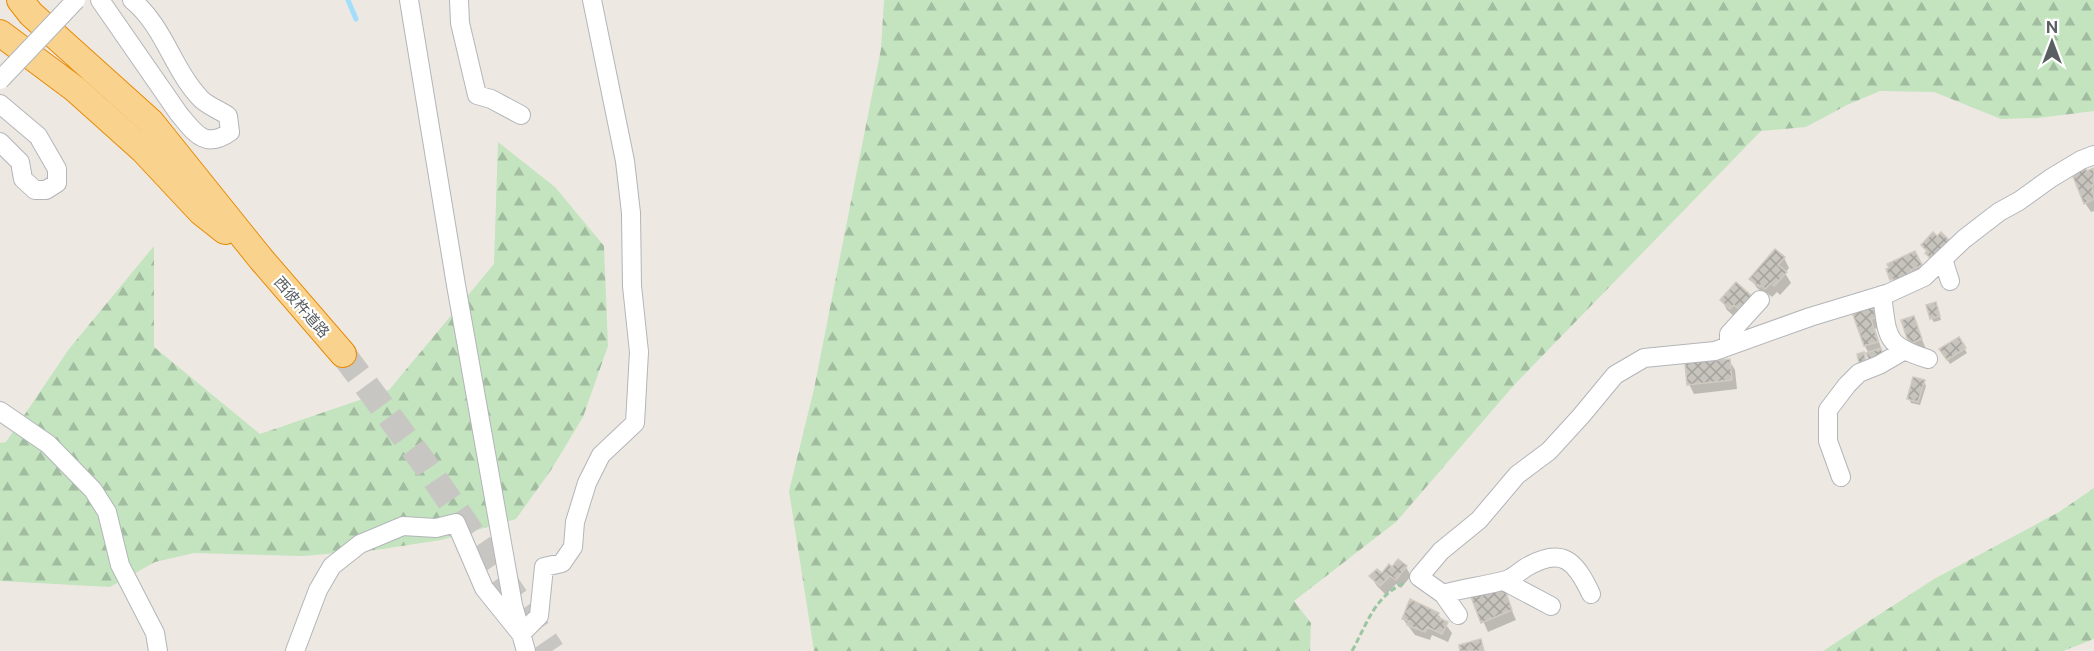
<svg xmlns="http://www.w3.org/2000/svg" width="2094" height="651" viewBox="0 0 2094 651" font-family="'Public Sans','Noto Sans JP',sans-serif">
  <defs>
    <pattern id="forest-firs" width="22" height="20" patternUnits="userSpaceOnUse" patternTransform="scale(1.5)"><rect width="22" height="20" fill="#c3e4bf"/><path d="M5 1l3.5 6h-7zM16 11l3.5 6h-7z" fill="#a1bc9f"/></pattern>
    <pattern id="building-cross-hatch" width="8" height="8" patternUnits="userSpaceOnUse" patternTransform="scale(1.5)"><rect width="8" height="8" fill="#c7c4be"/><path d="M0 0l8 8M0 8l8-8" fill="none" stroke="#a5a29e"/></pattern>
  </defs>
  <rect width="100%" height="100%" fill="#ede9e2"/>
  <path fill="url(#forest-firs)" d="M884 0H2094V111L2038 118 2001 119 1934 92 1880 91 1847 105 1806 127 1761 131 1515 384 1396 522 1294 601 1311 623 1310 651H814L789 491 814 389 881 49Z
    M498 142 555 187 604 246 608 346 583 417 551 470 516 519 441 540 376 550 303 556 194 553 155 562 110 587 0 581V443L6 442 69 349 154 246V347L260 434 389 390 494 264Z
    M2094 488V639L2063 651H1823L1934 579 2059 512Z"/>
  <path fill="#0003" d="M2094 170V211L2091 212 2085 203 2087 173Z
    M1775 251 1784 258 1789 268 1785 273 1791 283 1780 295 1777 292 1772 297 1767 293 1766 295 1757 288 1751 279Z
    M1918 260 1924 272 1897 288 1892 279Z
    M1753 299 1736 318 1727 310 1722 300Z
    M1871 307 1880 327 1875 329 1882 351 1869 354 1865 346Z
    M1938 308 1941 320 1934 322 1931 318Z
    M1913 318 1926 349 1916 353 1911 343Z
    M1959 339 1967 353 1950 364 1941 350Z
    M1729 360 1735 370 1737 389 1694 394 1689 384Z
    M1924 381 1926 386 1920 405 1911 403 1909 398Z
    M1406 567 1411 576 1401 588 1396 584 1386 595 1377 586 1371 577 1382 575 1392 569Z
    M1504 592 1516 620 1488 632 1473 598Z
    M1438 614 1452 633 1448 642 1432 635 1430 640 1415 635 1403 619Z"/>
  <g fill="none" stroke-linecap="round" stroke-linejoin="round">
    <path stroke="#a3defc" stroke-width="5" d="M348 0 356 19"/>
  </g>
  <path fill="url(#building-cross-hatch)" stroke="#d1cac1" stroke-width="1.5" d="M2094 168V185H2092L2094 199 2084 204 2072 174 2086 169 2087 171Z
    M1933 232 1937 236 1941 232 1951 242 1932 260 1925 253 1927 251 1921 245Z
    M1775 249 1785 257 1778 265 1787 272 1774 286 1771 283 1765 289 1761 285 1760 287 1749 279Z
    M1915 251 1922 265 1911 270 1913 274 1895 282 1893 279 1890 280 1886 269 1889 268 1887 264Z
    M1736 282 1754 298 1742 312 1734 305 1730 309 1720 300Z
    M1936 302 1940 316 1930 319 1926 305Z
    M1872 305 1876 318 1871 319 1878 342 1864 346 1852 312Z
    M1914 316 1922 339 1909 344 1901 320Z
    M1959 337 1966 348 1947 360 1939 349Z
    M1881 348 1883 355 1869 360 1866 353Z
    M1864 352 1866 361 1859 363 1857 354Z
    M1730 359 1732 380 1687 385 1685 363Z
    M1913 377 1925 380 1918 402 1907 399Z
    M1398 559 1407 566 1396 580 1390 576 1380 586 1369 576 1377 569 1382 573 1389 564 1392 567Z
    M1505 590 1512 610 1481 623 1471 597Z
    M1410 599 1439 613 1437 617 1448 622 1442 634 1427 627 1425 632 1407 625 1409 621 1402 619Z
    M1481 639 1484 651H1460L1459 645Z"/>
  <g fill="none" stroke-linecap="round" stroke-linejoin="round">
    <path stroke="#c8c6c2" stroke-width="26" stroke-dasharray="26 13" stroke-linecap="butt" d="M343 354 424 463 552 651"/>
    <g stroke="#b3b5b9" stroke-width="20">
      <path id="minor" d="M100 0 179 114C194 132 205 150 230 132L228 116C220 110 208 106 201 99 173 70 164 26 132 0
        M409 0 456 285 513 605 526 651
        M459 0 460 23 477 95 491 99 521 115
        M0 104 38 136 57 169V183L46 190H35L23 179 20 162 0 142
        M1943 259 1950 281
        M1882 295C1888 338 1884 345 1928 359
        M1729 346V334L1760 300
        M0 411 48 444 93 490 107 512 120 565 155 633 158 651
        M1841 477 1828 441V410L1847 385 1859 373 1879 365 1903 351
        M1504 581 1551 606
        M1443 594C1463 588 1485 586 1506 580 1513 578 1519 572 1525 568 1562 546 1575 560 1591 594
        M1458 615 1443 594 1419 577 1441 551 1479 520 1517 475 1549 451 1581 416 1615 375 1644 358 1715 351 1810 317 1889 293 1924 277 1964 239 1999 212 2019 201 2051 178 2081 160 2094 155
        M295 651 318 590 332 566 360 544 403 526 436 528 456 523 484 588 521 634 539 616 544 567 562 563 573 547 575 522 587 483 601 455 635 423 639 352 632 286 631 213 625 161 592 0"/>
    </g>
    <g stroke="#e78b08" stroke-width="28">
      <path id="highway" d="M20 0 31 14 151 122 261 259 343 354
        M0 33 75 89 143 150 201 212 225 231"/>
    </g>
    <path stroke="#9ac7a2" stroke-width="3" stroke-dasharray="6 3" stroke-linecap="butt" d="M1352 651C1367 624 1374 597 1404 583"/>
    <use href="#minor" stroke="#fff" stroke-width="18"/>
    <use href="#highway" stroke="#f9d38d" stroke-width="26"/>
    <g stroke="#b3b5b9" stroke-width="20" stroke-linecap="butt">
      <path id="minor-bridge" d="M0 80 76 0"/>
    </g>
    <use href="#minor-bridge" stroke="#fff" stroke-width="18"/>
  </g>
  <g text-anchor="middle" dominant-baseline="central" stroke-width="4.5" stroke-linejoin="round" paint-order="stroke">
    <g font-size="15" fill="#5a5f62" stroke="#fff">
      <text transform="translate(302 307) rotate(49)">西彼杵道路</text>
    </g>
  </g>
  <g transform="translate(2052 42)" stroke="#ffffff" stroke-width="4.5" paint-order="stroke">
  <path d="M0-4.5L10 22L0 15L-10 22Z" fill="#5a5f62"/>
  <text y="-9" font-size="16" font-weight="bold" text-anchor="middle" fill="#5a5f62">N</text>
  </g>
</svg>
